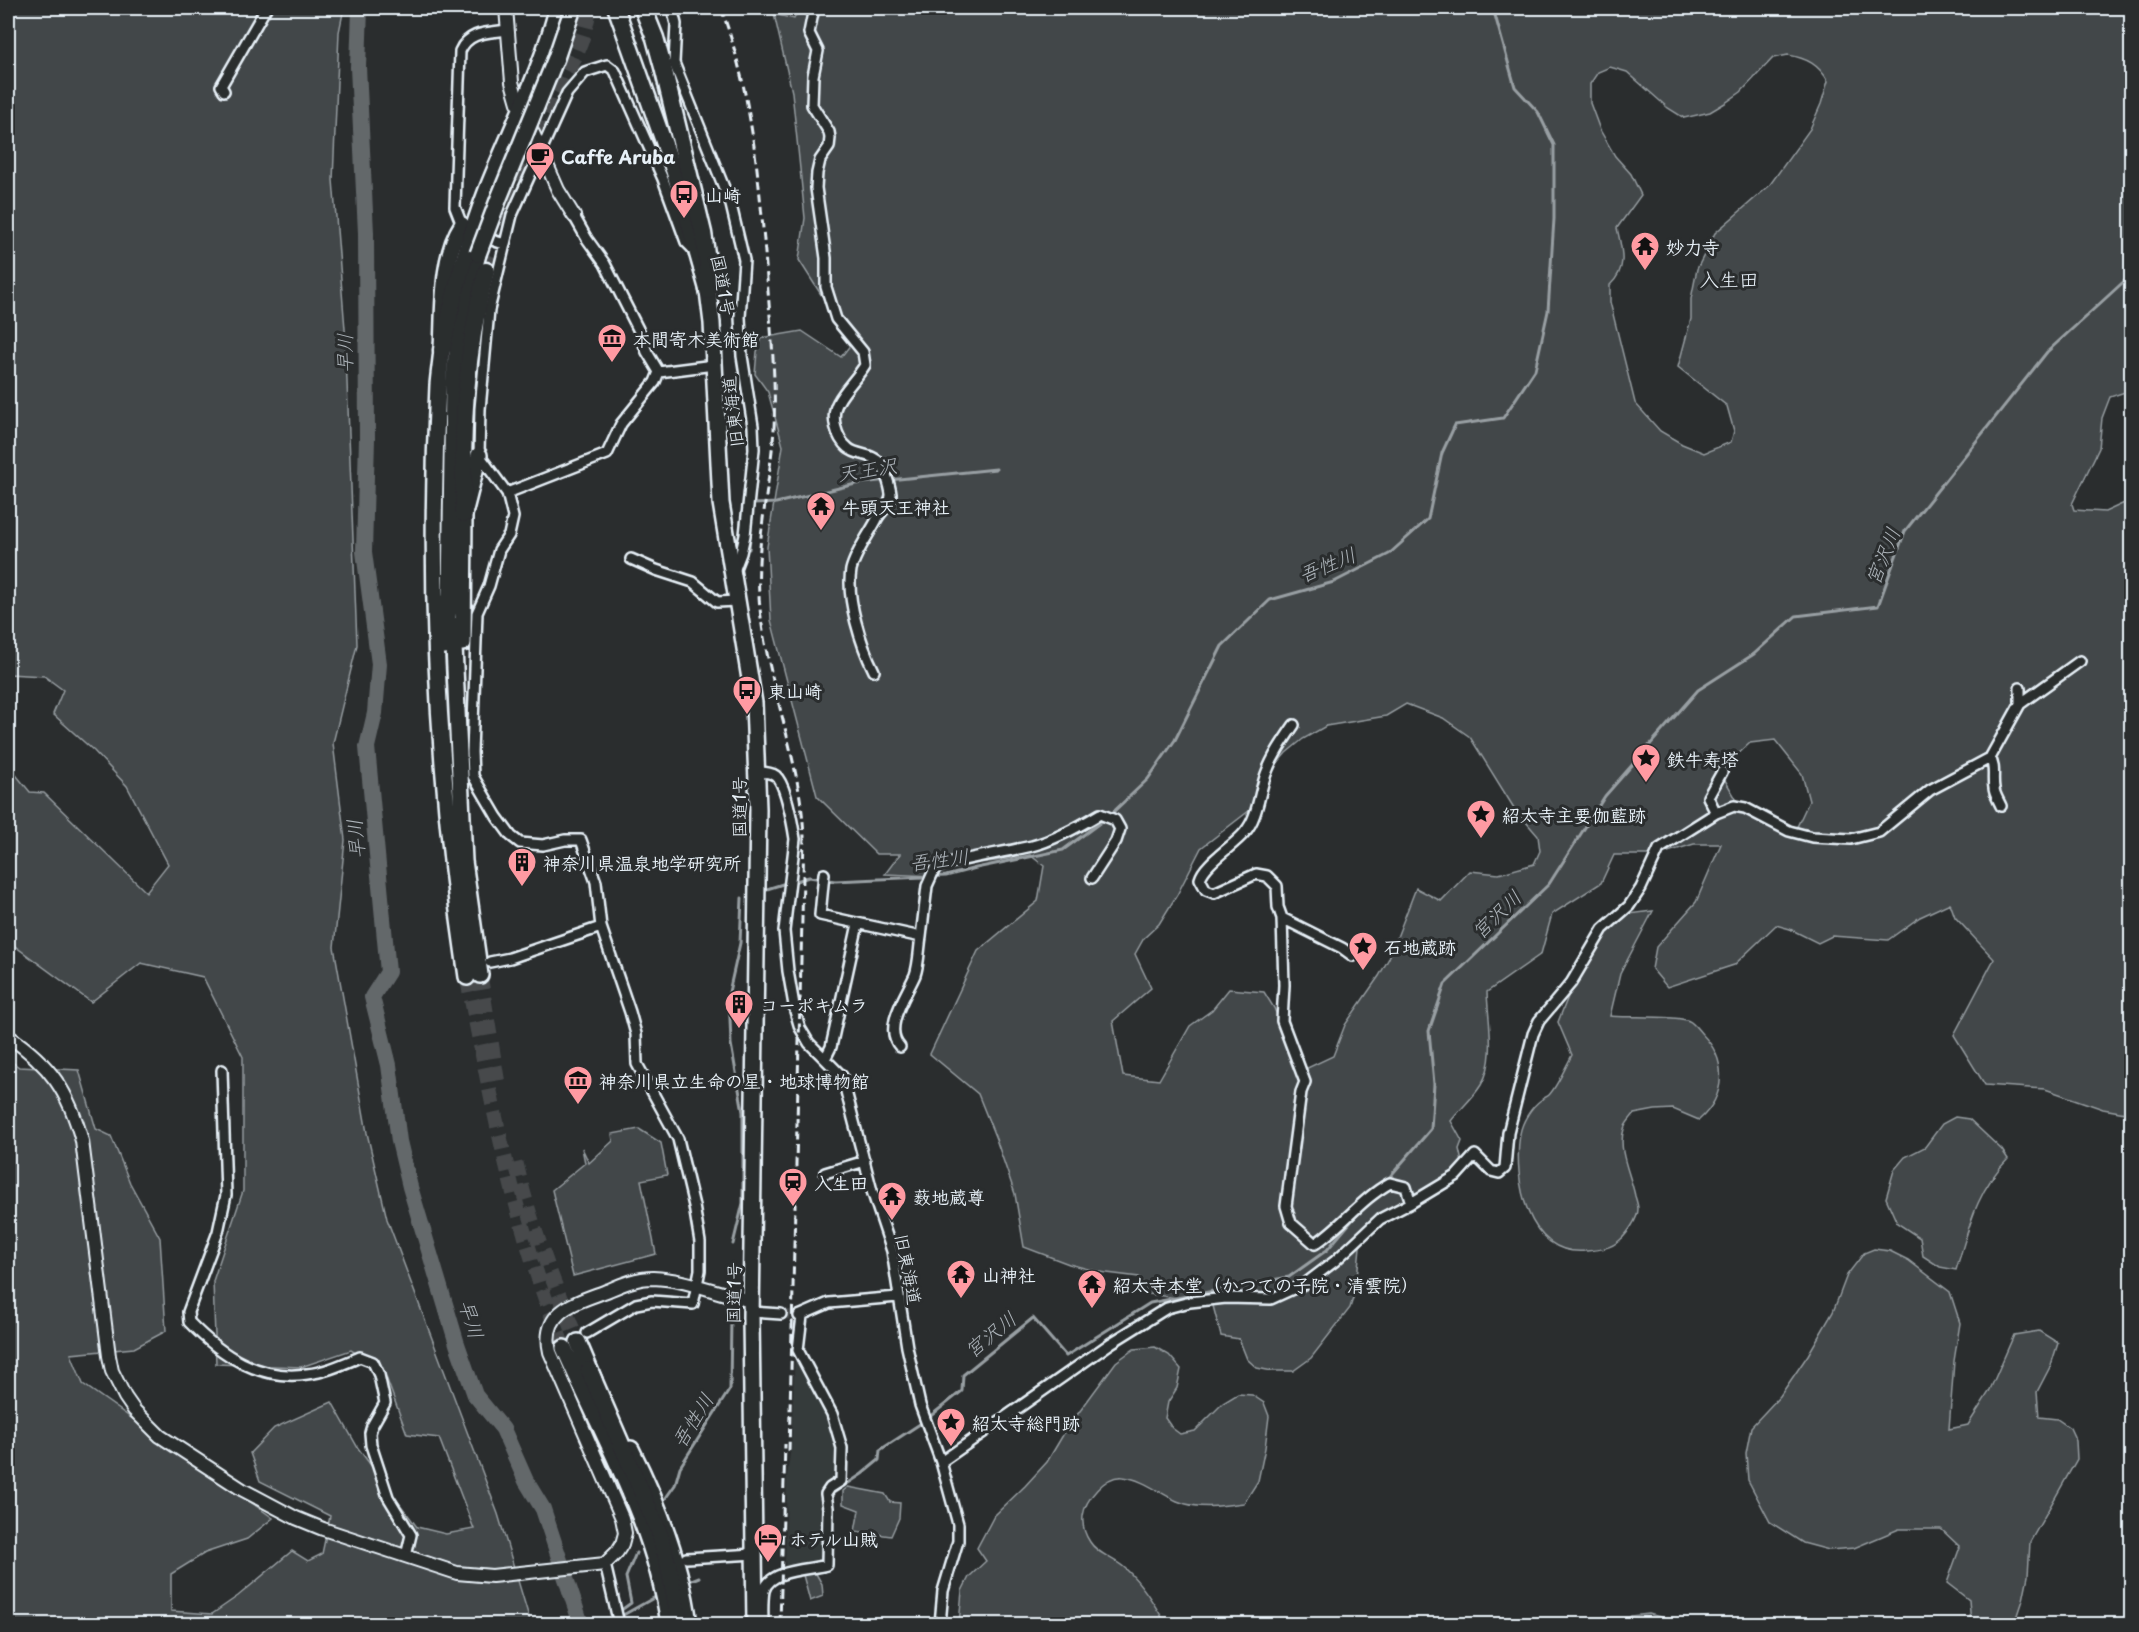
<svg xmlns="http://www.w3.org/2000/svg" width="2139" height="1632" viewBox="0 0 2139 1632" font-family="'Playpen Sans','Klee One',sans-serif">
  <rect width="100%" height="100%" fill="#2a2d2e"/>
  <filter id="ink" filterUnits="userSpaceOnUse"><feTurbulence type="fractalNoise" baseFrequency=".0167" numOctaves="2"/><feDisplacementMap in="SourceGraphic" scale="12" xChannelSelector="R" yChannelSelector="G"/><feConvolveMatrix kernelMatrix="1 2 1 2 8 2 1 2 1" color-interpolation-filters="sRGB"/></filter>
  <g filter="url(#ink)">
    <path fill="#363a3b" d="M795 1352 826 1407 839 1447 837 1478 825 1487V1559L820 1564 785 1568 787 1475 791 1448Z"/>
    <path fill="#424648" stroke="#959ca0" stroke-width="1.5" fill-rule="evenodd" d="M8 8H344L339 32 333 180 345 329 357 645 333 743 345 840 334 947 367 1133 387 1219 498 1514 531 1624H8V1059L19 1067 79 1070 96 1129 111 1136 130 1183 160 1238 166 1331 134 1348 71 1354 83 1384 273 1518 247 1539 205 1553 171 1574V1611L212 1614 238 1596 292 1551 308 1561 322 1554 330 1516 260 1481 250 1453 274 1428 332 1402 358 1448 417 1527 446 1534 474 1529 439 1438 407 1434 383 1369 351 1350 301 1367 216 1364 213 1281 243 1191V1057L203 977 141 963 91 1002 8 941V765L30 792 44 793 146 892 168 864 127 786 94 751 53 714 63 690 44 676 8 674V513L15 448 8 444Z
      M800 8H2131V390L2110 397 2102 418 2099 448 2072 504 2074 510 2105 512 2131 500V1114L2103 1109 2045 1089 1985 1085 1954 1035 1994 959 1955 917 1950 903 1920 917 1888 940 1832 936 1818 943 1790 929 1776 925 1734 965 1667 987 1652 969 1656 947 1696 902 1721 844H1694L1658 855H1614L1601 883 1552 914 1541 954 1487 992C1488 1021 1497 1059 1481 1085 1473 1098 1461 1108 1451 1121L1462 1141 1459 1149 1462 1162 1447 1177 1406 1202 1387 1209 1374 1218 1360 1247 1356 1288 1350 1308 1311 1358 1293 1371H1272L1257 1368 1247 1359 1239 1339 1221 1336 1212 1302 1199 1293 1177 1298 1149 1294 1139 1277 1099 1272 1069 1264 1024 1247 1015 1194 996 1139 978 1094 930 1054 978 951 1038 901 1044 866 1030 855 1003 860 963 865 932 876 885 874 900 854H876L817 796 771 620 767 547 783 446 768 392 755 374 757 352 761 338 802 331 841 357 852 343 799 260 805 218 798 149 792 92 774 14 794 19ZM1788 55C1807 58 1819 65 1828 81L1821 104 1810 129 1769 186 1715 233 1697 269 1691 299V319L1678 367 1727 406 1734 431 1731 442 1704 453 1682 444 1660 431 1635 403 1610 302V285C1628 268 1622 250 1617 228L1641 195 1631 174 1615 156 1600 130 1590 103V84L1598 72 1610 67 1627 72 1668 108 1684 118 1710 112 1725 103 1741 92 1773 58ZM1406 704 1443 718 1470 737 1514 808 1538 836 1540 851 1534 864 1499 874 1470 871 1441 901 1416 888 1389 958 1379 976 1345 1025 1333 1056 1299 1072 1274 1008 1264 992 1229 989 1212 1010 1190 1026 1159 1080 1123 1076 1113 1021 1151 988 1135 954 1144 938 1159 924 1177 895 1201 848 1250 810 1269 773 1286 753 1303 739 1326 726 1386 716ZM1775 740 1802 774 1809 801 1795 831 1743 811 1722 775 1736 756 1750 743Z
      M1653 911 1620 974 1610 1016C1626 1018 1677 1015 1689 1021 1694 1023 1699 1031 1702 1034 1728 1060 1726 1096 1699 1120L1673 1109 1655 1110 1634 1114C1631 1118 1625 1124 1624 1129 1617 1150 1631 1175 1635 1196 1636 1199 1638 1205 1638 1209 1638 1219 1627 1234 1620 1240 1611 1249 1597 1250 1586 1251 1527 1257 1513 1179 1520 1134 1522 1122 1531 1107 1541 1100 1543 1098 1547 1097 1549 1095 1557 1087 1566 1066 1572 1055L1558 1022 1579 969 1613 916Z
      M1955 1117 1969 1119 2002 1150 2008 1159C1976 1191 1969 1228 1956 1270L1940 1267 1923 1256 1920 1238 1897 1223 1886 1198 1894 1170 1905 1157 1925 1147 1942 1124Z
      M639 1129 661 1143 667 1175 641 1180 656 1254 573 1276 552 1190 585 1163 582 1148 589 1163 613 1141 612 1134Z
      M1874 1249 1890 1251 1908 1260 1950 1292 1960 1323 1954 1361 1949 1429 1968 1425 1989 1392 2014 1335 2039 1331 2058 1343 2051 1365 2037 1392 2039 1417 2057 1419 2070 1428 2076 1441 2077 1459 2030 1542 2028 1576 2023 1600 2015 1624H1971L1969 1600 1947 1583 1960 1547 1941 1529H1899L1854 1548 1829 1550 1803 1543 1770 1522 1748 1480 1746 1453 1751 1427 1780 1396 1808 1355 1833 1312 1847 1275 1864 1253Z
      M1155 1347 1169 1355 1181 1369 1177 1388 1168 1402 1165 1418 1172 1428 1180 1434 1195 1431 1223 1403 1238 1394 1252 1395 1264 1403 1269 1416 1265 1448 1258 1481 1244 1503C1223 1506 1198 1510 1177 1501 1159 1493 1143 1479 1123 1477 1105 1475 1085 1500 1083 1516 1082 1525 1084 1533 1090 1542 1097 1554 1116 1559 1126 1569 1143 1585 1154 1604 1166 1624H959L962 1591 969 1577 986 1561 977 1548 994 1516 1025 1486 1047 1462 1066 1430 1116 1362 1134 1349Z
      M848 1487 885 1494 890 1502 900 1503 899 1518 891 1536 855 1531 859 1510 843 1504V1491Z
      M815 1572 822 1584 823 1596 810 1601 803 1575Z
      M1649 1614 1675 1621 1676 1624H1621L1631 1616Z"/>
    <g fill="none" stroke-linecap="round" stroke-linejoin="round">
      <path stroke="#989fa3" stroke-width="3" d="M749 549 753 504 776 503 860 483 996 469
        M1110 815 1148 779 1175 740 1222 646 1270 600 1334 582 1389 554 1428 519 1442 453 1455 425 1503 418 1535 370 1548 311 1554 219V145L1538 112 1515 87 1493 8
        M793 882 809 877 835 881 946 876 976 868 1063 850 1105 819
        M767 889 786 883
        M1387 1180 1431 1129 1434 1084 1429 1031 1445 984 1549 884 1605 796 1698 690 1754 654 1796 616 1878 606 1905 531 2047 352 2132 274
        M733 1244 743 1203V1112L731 1044 729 992 740 943 742 898
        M928 1418 962 1391 963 1375 1033 1318 1066 1356 1150 1303 1289 1277 1327 1250 1361 1210
        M832 1494 862 1474 879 1460 880 1450 923 1422
        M665 1499 675 1485 680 1467 730 1389 731 1318
        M764 1545 776 1531
        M687 1582 699 1577
        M602 1624 631 1603 626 1577 636 1553
        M607 1624 659 1595"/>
      <path stroke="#63686b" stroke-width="16" d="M360 8 358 67 366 233 367 438 364 552 379 664 375 713 367 747 388 972 372 997 389 1065 399 1141 410 1187 457 1344 475 1395 503 1429 526 1481 543 1509 581 1624"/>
      <path stroke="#464a4c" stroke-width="9" stroke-dasharray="9 4.5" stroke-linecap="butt" d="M781 1314 799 1316"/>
      <path stroke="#464a4c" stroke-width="15" stroke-dasharray="15 8" stroke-linecap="butt" d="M480 975 498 1084
        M467 977C492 1103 515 1229 564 1348
        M516 1163C530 1225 554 1284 578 1342"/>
      <path stroke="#464a4c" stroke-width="16" stroke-dasharray="16 8" stroke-linecap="butt" d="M486 271C502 222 518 172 541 125 560 85 582 53 589 8"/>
      <g stroke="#e8f1f8" stroke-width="14">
        <path id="minor" d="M672 8 676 24 674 63 731 205 744 260 740 317 742 356 753 426 754 449 745 535 741 553 734 571
          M814 8 809 33 818 51 813 76 812 105 829 132 830 138 829 147 820 160 817 173 816 188 826 258V287L836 319 863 352 865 365C857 378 845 389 838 402 830 416 836 438 848 448 857 456 873 453 881 464 885 470 890 486 891 494 892 505 880 511 876 521 868 536 855 553 851 570 846 599 861 645 874 671
          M224 91 221 86 266 8
          M574 216 587 239 605 264 638 329 647 352 659 372
          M466 227 462 225 455 207 460 51C469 31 488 33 508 30
          M492 240 504 244
          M507 493 607 454 621 424 655 382 659 372 714 365
          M631 559 656 570 693 582 717 602 737 601
          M2020 704V688
          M1294 725C1283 741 1272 757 1266 774 1259 793 1258 817 1245 832 1234 846 1204 863 1200 879L1206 890 1214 893 1256 874 1267 876 1277 886 1278 907 1282 918 1284 985 1282 1021 1305 1082 1301 1092 1286 1206 1291 1223 1315 1244C1342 1226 1361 1199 1390 1183L1406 1187 1411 1203
          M1990 758C1996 767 1992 777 1994 788 1994 794 1999 801 2001 806
          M757 772C763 772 771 772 776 776 786 785 793 826 795 839L784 931 788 971 795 1011 800 1028 809 1043 842 1076 872 1191 892 1251 907 1347 920 1405 941 1462 958 1524V1541L943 1591 940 1624
          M1716 813 1708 797 1722 772
          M824 874 820 915 921 937 927 886 936 866C968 858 1000 853 1032 846 1055 840 1080 826 1100 814L1115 820 1120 829 1116 841 1092 878
          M1282 918 1342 948 1353 956
          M490 962 510 958 601 927
          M900 1047C882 1028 907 994 915 975 919 964 919 949 921 937
          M825 1059 831 1047 858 924
          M222 1070 226 1195 218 1232 188 1312 189 1322C221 1355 259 1381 307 1374 326 1372 343 1364 360 1357L373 1362 379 1375 385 1403 372 1426 370 1433 371 1445 388 1497 411 1535 406 1556
          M825 1173 865 1161
          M752 1312 781 1314
          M799 1316 829 1303 898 1297
          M587 1333 636 1304 652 1301 693 1304 700 1270V1242L694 1206 678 1139 637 1064 636 1034 630 1012 601 927 596 882 581 840H565L543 845 520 843 511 836 497 817 473 776 472 752 477 613 489 586 499 550 509 535 513 517 507 493 479 455 480 409 489 310 512 215 567 93 585 72 607 65 615 71 663 179 686 242 694 250
          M941 1462 1111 1343 1167 1308 1190 1302 1226 1298 1271 1299 1306 1283 1335 1261 1380 1219 1411 1203 1456 1176 1475 1155 1491 1171 1499 1173 1505 1168 1508 1133 1533 1034 1539 1021 1571 983 1603 929 1629 906 1641 888 1659 849 1716 813 1734 806 1745 808 1789 831 1812 837 1851 839 1879 832 1930 790 1990 758 2020 704 2080 661
          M686 1558 755 1554
          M605 1564 619 1624
          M763 1624C763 1614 762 1602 764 1591 769 1569 810 1570 827 1565L828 1508 826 1494 830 1488 841 1481 842 1448 832 1414 798 1350 802 1316"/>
      </g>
      <g stroke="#e8f1f8" stroke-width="16">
        <path id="tertiary" d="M506 8 512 82 518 103
          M533 133 558 190 574 216
          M8 1036C50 1064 69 1092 82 1141L109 1356 112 1371 125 1397 134 1410 160 1436 243 1490 296 1518 323 1529 457 1573 492 1576 605 1564 617 1552 622 1544 625 1533 622 1518 550 1352C540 1309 579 1302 609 1290 623 1284 637 1278 653 1278 686 1279 719 1294 752 1301"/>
      </g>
      <g stroke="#e8f1f8" stroke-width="20">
        <path id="trunk" d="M616 8 674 171 708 291 712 323 721 503 754 703 758 809 751 1318 755 1624
          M462 225C441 257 444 311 442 349 441 361 439 373 438 385 428 582 438 782 467 977
          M453 625 464 861 480 975
          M463 643 464 514 479 455
          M445 646 450 595 453 385 458 344 466 299 478 254
          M578 1342 594 1380
          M564 1348C604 1439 655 1525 669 1624
          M631 1449C659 1505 681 1562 689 1624"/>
      </g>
      <g stroke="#e8f1f8" stroke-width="21">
        <path id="motorway" d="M643 8 655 38 663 67 703 233 707 260 708 291
          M442 350C453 296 467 243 487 191 511 130 542 71 558 8
          M464 514C461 431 465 352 486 271
          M589 1370 659 1532 668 1564 680 1624"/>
      </g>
      <use href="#minor" stroke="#2a2d2e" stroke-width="9"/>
      <use href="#tertiary" stroke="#2a2d2e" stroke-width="12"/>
      <use href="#trunk" stroke="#2a2d2e" stroke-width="15"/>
      <use href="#motorway" stroke="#2a2d2e" stroke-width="16"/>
      <path stroke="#e8f1f8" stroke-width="3" stroke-dasharray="9 4.5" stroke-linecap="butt" d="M721 8C753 95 760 187 767 279 771 329 776 379 774 429 770 484 756 540 759 596 764 677 800 754 804 836L789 1452
        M780 1624 785 1444"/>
      <g stroke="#e8f1f8" stroke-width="20" stroke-linecap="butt">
        <path id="trunk-bridge" d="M478 254 499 198 556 58 573 8"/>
      </g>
      <use href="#trunk-bridge" stroke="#2a2d2e" stroke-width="15"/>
    </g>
  </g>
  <defs>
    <g id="cafe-pin" transform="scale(1.5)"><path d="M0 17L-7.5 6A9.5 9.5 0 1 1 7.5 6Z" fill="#ff9aa2" stroke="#2a2d2e"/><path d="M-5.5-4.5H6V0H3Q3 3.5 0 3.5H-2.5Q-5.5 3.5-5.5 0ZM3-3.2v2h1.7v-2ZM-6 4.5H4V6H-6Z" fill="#111"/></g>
    <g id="bus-pin" transform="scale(1.5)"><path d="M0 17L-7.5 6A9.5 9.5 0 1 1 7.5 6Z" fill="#ff9aa2" stroke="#2a2d2e"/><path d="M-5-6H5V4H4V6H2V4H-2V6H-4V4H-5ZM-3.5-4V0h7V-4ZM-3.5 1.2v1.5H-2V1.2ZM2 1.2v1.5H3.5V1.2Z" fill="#111"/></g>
    <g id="temple-pin" transform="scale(1.5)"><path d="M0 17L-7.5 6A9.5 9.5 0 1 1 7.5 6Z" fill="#ff9aa2" stroke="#2a2d2e"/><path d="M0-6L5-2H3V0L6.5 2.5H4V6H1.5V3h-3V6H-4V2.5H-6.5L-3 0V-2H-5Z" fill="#111"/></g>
    <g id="museum-pin" transform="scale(1.5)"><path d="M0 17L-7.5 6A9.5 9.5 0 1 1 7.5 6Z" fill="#ff9aa2" stroke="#2a2d2e"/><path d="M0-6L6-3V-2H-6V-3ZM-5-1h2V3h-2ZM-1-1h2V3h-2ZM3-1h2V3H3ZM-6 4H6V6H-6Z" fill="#111"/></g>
    <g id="sight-pin" transform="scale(1.5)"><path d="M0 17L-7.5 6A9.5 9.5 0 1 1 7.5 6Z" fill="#ff9aa2" stroke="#2a2d2e"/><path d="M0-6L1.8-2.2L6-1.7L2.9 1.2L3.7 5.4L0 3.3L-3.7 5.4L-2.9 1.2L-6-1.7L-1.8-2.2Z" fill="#111"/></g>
    <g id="building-pin" transform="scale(1.5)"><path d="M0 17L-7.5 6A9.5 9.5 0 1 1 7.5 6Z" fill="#ff9aa2" stroke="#2a2d2e"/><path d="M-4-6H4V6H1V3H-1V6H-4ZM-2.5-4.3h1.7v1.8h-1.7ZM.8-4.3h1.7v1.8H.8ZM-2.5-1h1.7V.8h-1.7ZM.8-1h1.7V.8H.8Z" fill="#111"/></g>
    <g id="station-pin" transform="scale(1.5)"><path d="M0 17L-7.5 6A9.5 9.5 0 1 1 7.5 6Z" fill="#ff9aa2" stroke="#2a2d2e"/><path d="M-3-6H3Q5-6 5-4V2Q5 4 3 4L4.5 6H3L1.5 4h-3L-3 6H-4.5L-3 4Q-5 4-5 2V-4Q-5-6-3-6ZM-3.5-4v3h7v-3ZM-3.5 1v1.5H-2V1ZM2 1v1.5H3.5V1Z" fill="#111"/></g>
    <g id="hotel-pin" transform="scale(1.5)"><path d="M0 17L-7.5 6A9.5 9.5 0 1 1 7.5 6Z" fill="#ff9aa2" stroke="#2a2d2e"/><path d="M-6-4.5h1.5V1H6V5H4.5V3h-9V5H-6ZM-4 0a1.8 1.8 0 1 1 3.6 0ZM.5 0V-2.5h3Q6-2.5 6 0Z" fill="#111"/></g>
  </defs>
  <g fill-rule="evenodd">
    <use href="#cafe-pin" x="540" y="156"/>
    <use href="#bus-pin" x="684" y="194"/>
    <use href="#temple-pin" x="1645" y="246"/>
    <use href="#museum-pin" x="612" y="338"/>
    <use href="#temple-pin" x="821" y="506"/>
    <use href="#bus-pin" x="747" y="690"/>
    <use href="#sight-pin" x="1646" y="758"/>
    <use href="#sight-pin" x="1481" y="814"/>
    <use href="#building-pin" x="522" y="862"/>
    <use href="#sight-pin" x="1363" y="946"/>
    <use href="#building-pin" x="739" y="1004"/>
    <use href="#museum-pin" x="578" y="1080"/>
    <use href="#station-pin" x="793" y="1182"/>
    <use href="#temple-pin" x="892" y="1196"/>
    <use href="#temple-pin" x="961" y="1274"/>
    <use href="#temple-pin" x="1092" y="1284"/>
    <use href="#sight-pin" x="951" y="1422"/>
    <use href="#hotel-pin" x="768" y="1538"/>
  </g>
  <g text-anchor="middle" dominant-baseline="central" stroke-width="6" stroke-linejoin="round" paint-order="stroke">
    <g font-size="18" font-weight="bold" fill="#e8f1f8" stroke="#2a2d2e" text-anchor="start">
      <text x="561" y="156">Caffe Aruba</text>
      <text x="705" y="194">山崎</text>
      <text x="1666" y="246">妙力寺</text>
      <text x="633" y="338">本間寄木美術館</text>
      <text x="842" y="506">牛頭天王神社</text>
      <text x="768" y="690">東山崎</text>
      <text x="1667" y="758">鉄牛寿塔</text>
      <text x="1502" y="814">紹太寺主要伽藍跡</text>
      <text x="543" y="862">神奈川県温泉地学研究所</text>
      <text x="1384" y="946">石地蔵跡</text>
      <text x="760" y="1004">コーポキムラ</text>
      <text x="599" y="1080">神奈川県立生命の星・地球博物館</text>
      <text x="814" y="1182">入生田</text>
      <text x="913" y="1196">薮地蔵尊</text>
      <text x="982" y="1274">山神社</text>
      <text x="1113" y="1284">紹太寺本堂（かつての子院・清雲院）</text>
      <text x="972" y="1422">紹太寺総門跡</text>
      <text x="789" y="1538">ホテル山賊</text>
    </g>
    <g font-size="18" fill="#e8f1f8" stroke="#2a2d2e">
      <text transform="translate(724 285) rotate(79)">国道1号</text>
      <text transform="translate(732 412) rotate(-97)">旧東海道</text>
      <text transform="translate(738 807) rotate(-90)">国道1号</text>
      <text transform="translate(909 1269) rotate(79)">旧東海道</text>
      <text transform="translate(733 1293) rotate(-89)">国道1号</text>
    </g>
    <g font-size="20" fill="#e8f1f8" stroke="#2a2d2e">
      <text x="1729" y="279">入生田</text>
    </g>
    <g font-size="20" font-style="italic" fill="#acb3b9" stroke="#2a2d2e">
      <text transform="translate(344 353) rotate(-90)">早川</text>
      <text transform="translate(867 469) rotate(-9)">天王沢</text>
      <text transform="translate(1882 556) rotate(-68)">宮沢川</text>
      <text transform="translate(1327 564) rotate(-22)">吾性川</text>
      <text transform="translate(355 839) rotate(-95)">早川</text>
      <text transform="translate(939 859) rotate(-7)">吾性川</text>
      <text transform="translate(1496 914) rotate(-44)">宮沢川</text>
      <text transform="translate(472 1319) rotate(73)">早川</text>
      <text transform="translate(990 1334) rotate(-39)">宮沢川</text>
      <text transform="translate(692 1420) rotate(-58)">吾性川</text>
    </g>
  </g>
  <rect width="2139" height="1632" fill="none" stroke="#2a2d2e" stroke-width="30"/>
  <rect x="15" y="15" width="2109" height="1602" fill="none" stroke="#e8f1f8" stroke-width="2" filter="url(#ink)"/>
</svg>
